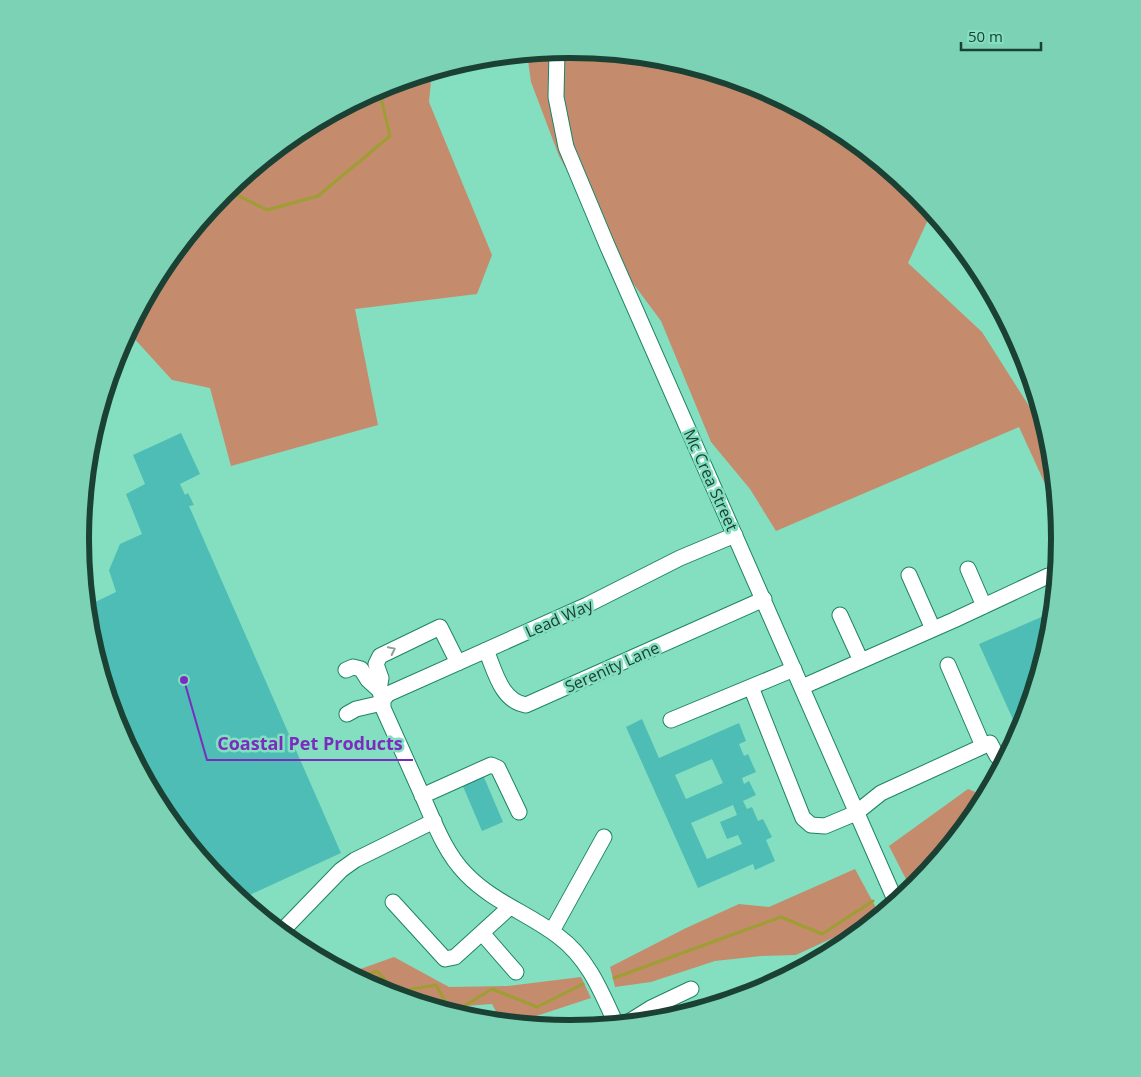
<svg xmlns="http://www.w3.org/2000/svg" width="1141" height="1077" viewBox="0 0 1141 1077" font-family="'Open Sans',sans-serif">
  <rect width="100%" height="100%" fill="#84dfc0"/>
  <path fill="#c48c6d" d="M570 49 666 58 758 86 843 131 917 192 932 211 908 263 982 332 1034 414 1043 416 1051 443 1057 510 1019 427 776 531 750 489 711 442 661 321 618 263 559 156 531 82 527 53Z
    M432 71 429 102 492 255 477 294 355 309 378 425 231 466 210 388 172 380 131 335 132 326 163 266 224 192 299 131 383 86Z
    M968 789 985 796 978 811 917 885 911 889 889 846Z
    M855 869 880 915 878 917 796 955 761 956 715 961 651 982 615 987 610 967 686 928 739 904 769 907Z
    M394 957 449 987 507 986 581 977 591 998 515 1023 501 1021 492 1004 439 1008 383 991 349 973Z"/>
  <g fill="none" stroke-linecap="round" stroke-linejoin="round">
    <path stroke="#9e9e33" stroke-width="3" d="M227 190 267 210 318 196 390 136 379 89
      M905 882 916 886
      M358 978 377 971 396 992 436 985 446 1003 461 1008 492 989 537 1007 583 984
      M614 978 781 917 822 934 873 901"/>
  </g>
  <path fill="#4dbdb6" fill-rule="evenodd" d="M1027 363 1034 386 1022 383Z
    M181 433 200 474 180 484 185 495 188 493 194 505 189 506 341 853 241 899 224 885 163 810 118 726 90 634 87 606 116 592 109 570 120 544 142 534 126 494 145 484 133 455Z
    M1053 612 1051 634 1023 726 1019 733 979 644Z
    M642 719 659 758 739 723 746 741 739 744 744 756 748 754 756 772 742 778 744 784 749 781 756 795 743 801 747 809 752 807 758 821 763 819 772 837 766 840 775 861 755 870 753 864 698 888 626 727ZM712 759 723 783 686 799 675 775ZM733 805 737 815 720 822 727 839 738 835 742 844 707 859 691 823Z
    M483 775 503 822 482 831 462 784Z"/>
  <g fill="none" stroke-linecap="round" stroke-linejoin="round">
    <g stroke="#1d8367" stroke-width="17">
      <path id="minor" d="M557 50 556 97 566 147 607 245 896 902
        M968 569 984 606
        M909 575 933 629
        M840 615 861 661
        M486 650C495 671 501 701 526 705L764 599
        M948 665 983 746
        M346 670 353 667 361 669 368 680 379 690 383 700V708C396 737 409 766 422 795 434 822 445 853 466 874 493 902 528 913 558 936 588 958 601 991 616 1024
        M751 687 803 818 811 825 825 826 856 813 881 793 990 743 997 756 1004 761
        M802 687 954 620 1048 576
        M379 690 381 678 376 664 380 656 440 627 458 663
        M383 700 388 694 587 605 680 558 735 535
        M347 714 356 709 382 703
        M671 720 794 669
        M422 796 491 765 498 768 519 812
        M393 902 445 959 455 957 510 907
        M552 931 604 837
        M281 932 341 870 355 860 434 821
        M482 933 516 972
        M627 1023 651 1008 691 989"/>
    </g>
    <use href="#minor" stroke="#fff" stroke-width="15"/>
  </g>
  <defs><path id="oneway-chevron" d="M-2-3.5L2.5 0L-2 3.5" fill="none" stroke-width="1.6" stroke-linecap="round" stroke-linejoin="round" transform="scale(1.25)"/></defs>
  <use stroke="#8ca09a" href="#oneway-chevron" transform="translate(392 650) rotate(-26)"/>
  <g text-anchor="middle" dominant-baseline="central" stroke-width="5" stroke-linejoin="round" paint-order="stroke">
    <g font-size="16" fill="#1a4134" stroke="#84dfc0">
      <text transform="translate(711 480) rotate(66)">Mc Crea Street</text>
      <text transform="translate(559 618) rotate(-24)">Lead Way</text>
      <text transform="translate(612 667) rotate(-24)">Serenity Lane</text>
    </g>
  </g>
  <path d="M0 0H1141V1077H0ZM89 539a481 481 0 1 1 962 0a481 481 0 1 1-962 0Z" fill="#7cd2b5" fill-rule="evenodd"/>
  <path fill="none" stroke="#1a4134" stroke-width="6" d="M89 539a481 481 0 1 1 962 0a481 481 0 1 1-962 0Z"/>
  <path fill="none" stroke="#7b2cbf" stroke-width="2" d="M184 680L207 760H413"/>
  <circle fill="#7b2cbf" stroke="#84dfc0" stroke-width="2" cx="184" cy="680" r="5"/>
  <g font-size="18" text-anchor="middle" font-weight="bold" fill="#7b2cbf" stroke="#84dfc0" stroke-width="5" stroke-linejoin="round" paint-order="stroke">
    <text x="310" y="750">Coastal Pet Products</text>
  </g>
  <path d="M961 42v8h80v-8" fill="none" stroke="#1a4134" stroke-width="2.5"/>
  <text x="968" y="42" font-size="15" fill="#1a4134" stroke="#84dfc0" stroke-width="4" paint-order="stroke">50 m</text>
</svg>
